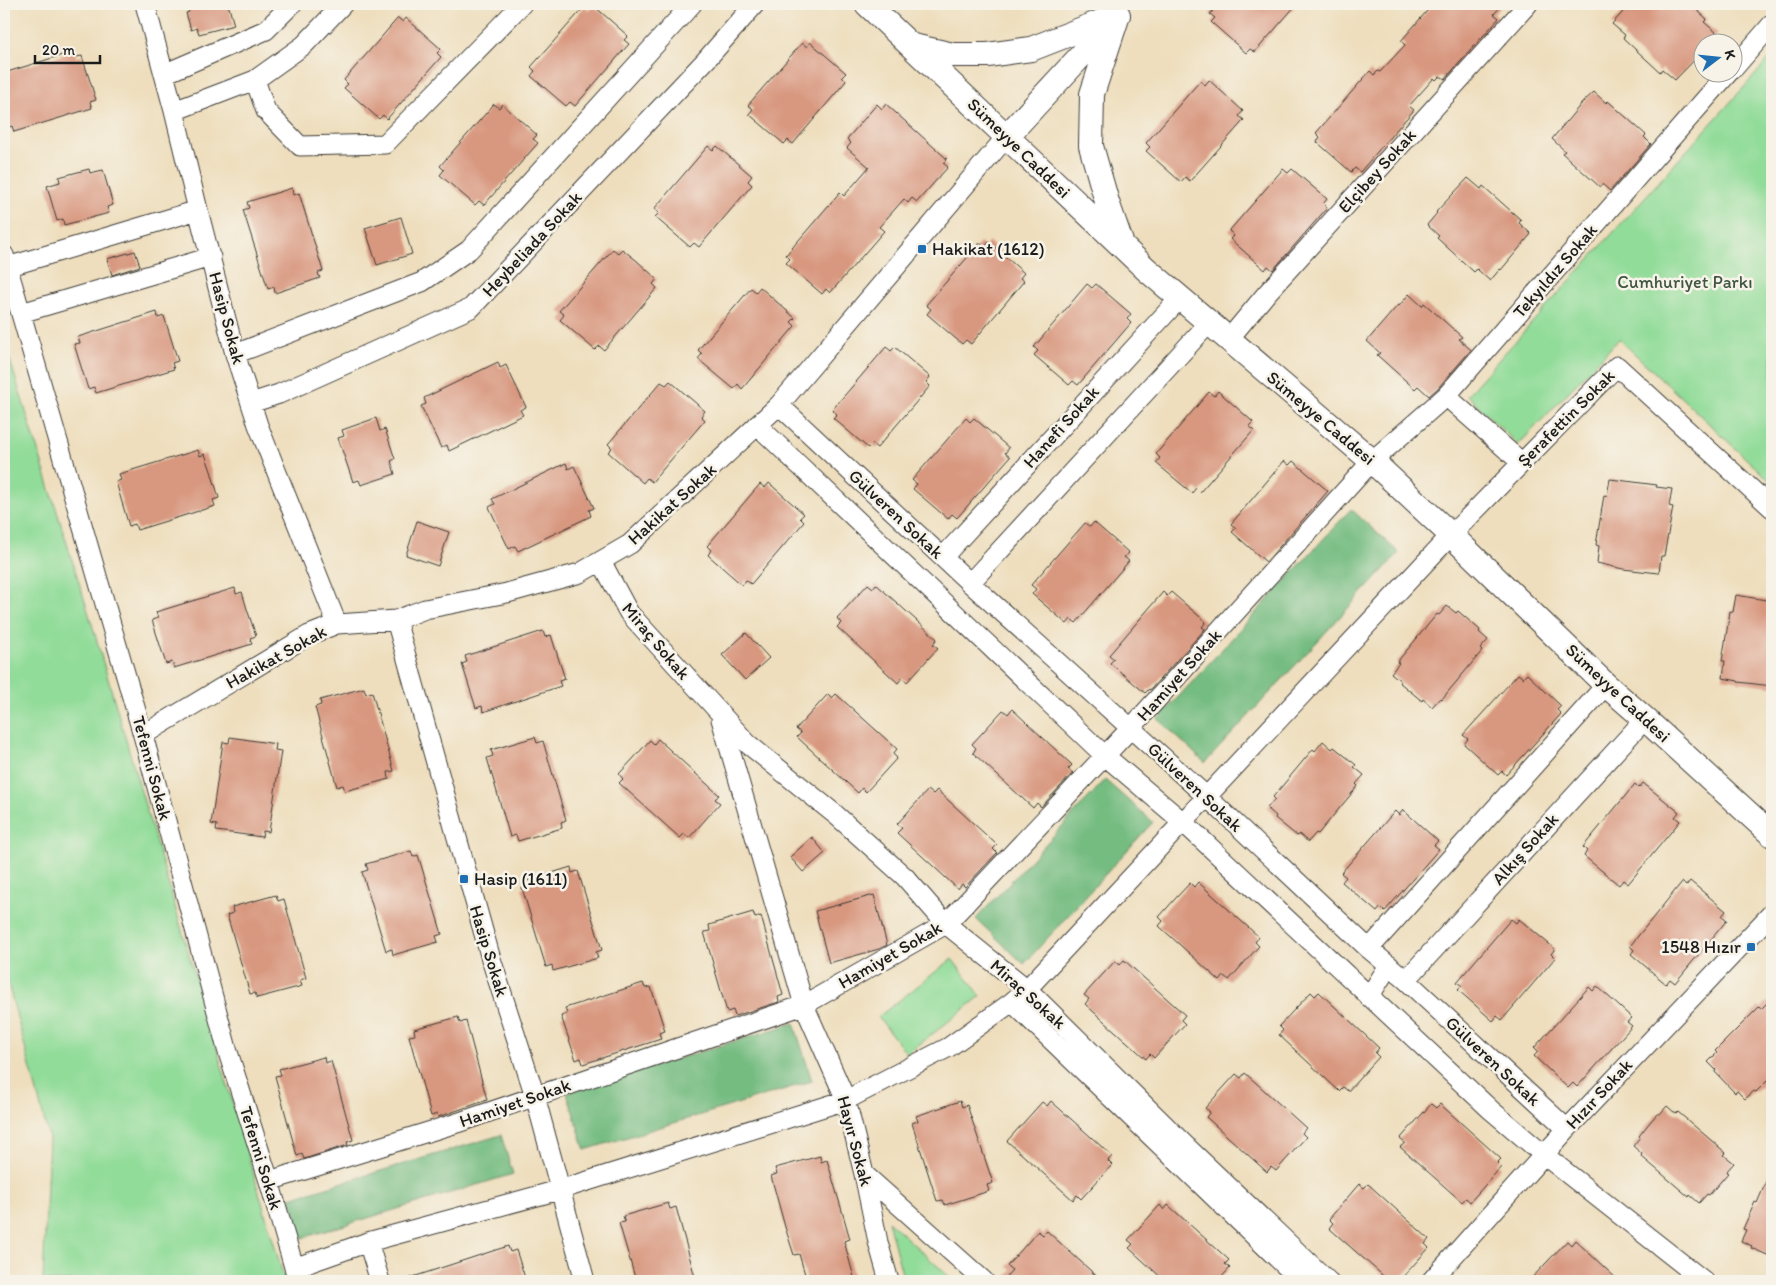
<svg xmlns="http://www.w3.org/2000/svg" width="1776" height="1285" viewBox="0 0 1776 1285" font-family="Itim,sans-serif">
  <rect width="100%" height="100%" fill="#f7f3e8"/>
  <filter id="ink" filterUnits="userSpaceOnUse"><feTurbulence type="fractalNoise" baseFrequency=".02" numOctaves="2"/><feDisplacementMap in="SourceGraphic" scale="10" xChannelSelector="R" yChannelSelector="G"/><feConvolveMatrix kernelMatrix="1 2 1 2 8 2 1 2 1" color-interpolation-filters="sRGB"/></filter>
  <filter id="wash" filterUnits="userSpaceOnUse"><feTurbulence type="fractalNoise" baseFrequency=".0096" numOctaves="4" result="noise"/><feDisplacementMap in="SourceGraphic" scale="20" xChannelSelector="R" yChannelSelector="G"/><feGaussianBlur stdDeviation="1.12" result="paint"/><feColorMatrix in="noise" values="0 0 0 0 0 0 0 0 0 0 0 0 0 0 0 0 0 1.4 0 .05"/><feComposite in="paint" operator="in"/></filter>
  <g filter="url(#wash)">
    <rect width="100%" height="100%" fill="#eedebd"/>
    <path fill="#91dc99" stroke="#567c5a" d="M1772 56V483L1619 339 1518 445 1467 395Z
      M4 341 91 621 285 1281H43L49 1138 4 968Z
      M952 959 981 996 907 1054 878 1017Z
      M888 1221 954 1281H904Z"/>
    <path fill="#74bc81" stroke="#486c4e" d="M1351 509 1399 553 1205 763 1158 719Z
      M1105 780 1153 822 1024 964 976 919Z
      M794 1023 812 1081 585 1150 567 1093Z
      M501 1135 513 1174 302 1238 290 1198Z"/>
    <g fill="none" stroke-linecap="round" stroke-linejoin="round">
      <path stroke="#50abce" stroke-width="6" d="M4 1271V1281"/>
    </g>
    <g id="blocks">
      <path fill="#d8977f" d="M187 4H228L234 25 199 34 197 28 191 30 186 13 189 12Z
        M1219 4H1297L1255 52 1250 49 1246 53 1211 22 1215 18 1210 14Z
        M1433 4H1503L1494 14 1499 18 1445 79 1440 76 1436 80 1434 78 1409 106 1414 110 1390 137 1360 172 1355 168 1351 172 1317 142 1320 137 1316 133 1370 71 1374 75 1378 71 1380 72 1405 45 1401 41Z
        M1630 4H1690L1707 19 1704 22 1717 33 1709 42H1704V50L1675 80 1662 69 1660 72 1623 38 1625 35 1612 24Z
        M593 5 628 36 624 40 629 44 575 106 570 102 566 106 531 76 535 71 531 67 585 6 589 10Z
        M398 18 403 22 406 18 441 49 437 53 441 57 387 119 383 115 379 119 344 88 348 84 344 80Z
        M810 42 846 73 842 77 846 81 793 144 788 140 784 144 749 114 753 109 748 105 802 43 807 47Z
        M75 51 76 57 82 56 96 100 90 102 92 108 14 132 12 126 4 129V73Z
        M1209 80 1243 111 1239 116 1244 120 1190 181 1185 177 1181 182 1146 151 1150 147 1146 143 1200 81 1205 85Z
        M1594 92 1606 103 1608 101 1646 135 1644 137 1651 144 1610 191 1602 184 1600 187 1562 153 1565 151 1552 139 1582 103Z
        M494 104 499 108 502 104 537 135 533 139 538 143 484 205 479 201 475 205 440 175 444 170 440 166Z
        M877 104 882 109 886 104 947 159 943 163 948 167 917 202 912 198 908 203 904 199 879 227 884 231 830 293 826 289 822 294 786 263 790 259 786 255 840 192 844 196 869 167 847 148 851 143 847 139Z
        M708 146 713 150 717 146 752 176 748 181 752 185 699 247 694 243 690 247 655 217 659 213 654 209Z
        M89 169 90 173 103 170 113 205 107 207 109 213 64 225 63 219 57 221 47 186 60 182 59 177Z
        M1283 169 1288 173 1292 169 1327 199 1323 204 1327 208 1273 270 1268 266 1265 270 1230 239 1234 235 1229 231Z
        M1468 178 1481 189 1483 186 1521 220 1519 223 1531 234 1501 270 1500 269 1490 281 1477 269 1474 272 1437 238 1439 236 1427 225 1437 213 1436 212Z
        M292 188 293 195 299 193 323 271 318 273 320 278 275 293 274 287 268 289 243 210 249 208 247 202Z
        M401 217 412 254 377 265 365 228Z
        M989 242 1024 273 1020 278 1024 281 971 344 966 340 962 344 927 314 931 309 926 305 980 243 985 247Z
        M613 249 618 253 622 249 636 260 657 279 653 284 657 288 604 350 599 346 595 350 560 320 564 315 559 311Z
        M135 251 140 266 112 275 107 259Z
        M1087 284 1092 288 1096 284 1131 314 1127 319 1131 323 1078 385 1073 381 1069 385 1034 355 1038 351 1034 347Z
        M760 287 795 318 791 322 795 326 742 389 738 384 734 389 698 359 702 354 698 350 751 288 756 292Z
        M1409 294 1422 306 1424 303 1462 337 1459 339 1471 350 1438 388 1429 396 1418 386 1415 389 1377 355 1380 353 1367 341 1398 305 1399 306Z
        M157 312 158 318 164 316 178 361 172 363 174 369 96 393 94 387 88 389 74 344 80 343 78 337Z
        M886 347 891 351 895 347 930 377 926 382 930 386 877 448 872 444 868 448 833 418 837 414 832 410Z
        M498 362 500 368 506 365 526 407 520 410 523 415 449 451 447 445 441 448 421 406 426 404 424 398Z
        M670 381 705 411 701 416 705 420 652 482 647 478 643 483 608 452 612 448 608 444 661 382 666 385Z
        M1218 391 1253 422 1249 426 1254 430 1200 492 1196 488 1192 493 1156 463 1160 458 1156 454 1209 392 1214 396Z
        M376 418 380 431 385 429 395 459 391 461 395 474 361 485 359 480 353 482 338 438 344 436 342 430Z
        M966 418 970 422 974 418 1009 448 1005 453 1010 457 957 518 952 514 948 519 913 489 917 484 912 480Z
        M198 450 200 456 205 454 211 471 219 498 213 500 215 506 137 530 135 524 129 526 116 482 121 480 119 474Z
        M1284 461 1289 465 1293 461 1328 491 1266 562 1232 532 1236 528 1231 524Z
        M566 463 568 469 574 466 586 491 594 508 589 510 591 516 518 551 515 546 509 549 489 507 495 504 492 499Z
        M1610 479 1657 485 1656 487 1672 489 1669 506 1673 507 1664 556H1661L1659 573 1623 569 1597 563 1599 546 1596 545 1604 495 1607 496Z
        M769 483 804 514 800 518 804 522 751 584 746 580 742 585 708 555 711 550 707 546 760 484 765 488Z
        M417 521 449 532 438 566 406 555Z
        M1094 522 1129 553 1124 557 1129 561 1076 623 1071 619 1067 624 1032 594 1036 589 1031 585 1085 523 1090 527Z
        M868 584 873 588 876 584 937 639 933 644 938 648 907 682 902 678 898 683 837 627 841 623 837 618Z
        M235 588 236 594 242 592 247 609 256 636 250 638 252 644 174 668 172 662 166 664 152 620 158 618 156 612Z
        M1163 592 1167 596 1171 592 1206 622 1202 627 1205 629 1150 690 1149 689 1145 693 1110 663 1114 659 1109 655Z
        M1736 595 1772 601V686L1738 682V681L1723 678 1725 661H1722L1730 611 1733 612Z
        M1447 606 1456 613 1458 611 1480 630 1479 632 1488 640 1480 649 1482 651 1442 699 1440 698 1432 707 1423 699 1422 701 1399 682 1401 681 1391 673 1399 663 1397 662 1437 614 1439 615Z
        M543 631 545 637 551 635 565 679 559 681 561 686 483 712 482 706 476 708 462 664 467 662 465 656Z
        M746 633 769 658 745 680 722 655Z
        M1518 674 1523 678 1527 674 1561 706 1557 710 1561 714 1506 775 1502 771 1498 775 1464 744 1468 739 1463 735Z
        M364 688 366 694 372 692 394 771 388 772 389 779 345 791 343 785 337 787 315 707 321 705 320 700Z
        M828 694 832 698 836 694 897 749 893 754 897 758 866 792 862 788 858 793 797 737 801 733 796 729Z
        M1012 709 1072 765 1068 769 1073 773 1041 807 1037 803 1033 808 973 753 976 748 972 744 1003 710 1008 714Z
        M230 737 276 744 275 750 281 751 269 832 263 831 262 837 216 831 217 825 211 824 223 742 229 743Z
        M535 737 537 743 543 741 566 820 561 822 562 828 518 841 516 835 510 837 487 758 493 756 491 750Z
        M658 739 719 795 715 799 720 803 689 838 684 834 680 838 619 783 623 779 619 774 633 759 650 740 654 744Z
        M1323 741 1332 749 1334 747 1356 765 1354 767 1364 775 1356 784 1358 786 1318 834 1316 833 1308 842 1299 834 1297 836 1275 818 1276 816 1267 808 1275 799 1273 797 1313 749 1315 751Z
        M1643 783 1679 812 1675 817 1680 821 1628 884 1623 880 1619 885 1584 856 1587 851 1583 847 1635 784 1639 788Z
        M928 790 933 794 937 790 997 845 993 849 997 853 965 887 962 884 958 889 897 833 902 828 897 824Z
        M1403 810 1438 841 1434 845 1439 849 1385 911 1381 907 1377 912 1342 882 1346 877 1341 873 1395 811 1399 815Z
        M812 837 825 853 803 872 790 857Z
        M411 851 413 857 418 855 442 934 436 936 438 942 393 955 392 949 386 951 362 872 368 870 366 864Z
        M571 867 572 873 578 871 602 950 596 952 598 958 553 971 552 965 546 967 522 888 528 886 526 881Z
        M1690 881 1726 911 1722 916 1727 920 1675 983 1670 979 1666 984 1631 954 1634 950 1630 946 1682 882 1686 886Z
        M1198 882 1259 937 1255 942 1259 946 1229 980 1224 976 1220 981 1159 926 1163 921 1159 917 1175 899 1190 883 1194 887Z
        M276 895 278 901 284 899 306 978 300 980 302 986 257 998 255 993 250 994 227 915 233 913 232 907Z
        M874 895 887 945 879 949 829 963 815 911Z
        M753 912 755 918 761 916 783 995 778 997 779 1002 735 1016 733 1010 727 1012 704 932 710 931 709 925Z
        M1511 919 1516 923 1519 919 1555 949 1551 954 1555 958 1502 1020 1497 1016 1493 1021 1458 990 1462 986 1457 982Z
        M1124 960 1185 1015 1181 1020 1185 1024 1154 1058 1150 1054 1146 1059 1085 1004 1089 999 1084 995 1115 961 1120 965Z
        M643 983 645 988 651 987 665 1031 659 1033 661 1039 583 1064 581 1058 576 1060 561 1016 567 1014 565 1008Z
        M1597 986 1632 1018 1627 1022 1632 1026 1577 1087 1573 1083 1568 1088 1534 1056 1538 1052 1534 1048 1589 987 1593 991Z
        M1311 992 1315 996 1319 992 1379 1048 1375 1053 1379 1057 1348 1091 1343 1087 1339 1091 1279 1035 1283 1030 1279 1026Z
        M1772 998V1076L1756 1092 1754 1091 1745 1099 1737 1091 1735 1093 1715 1072 1716 1070 1708 1062 1717 1053 1715 1051 1759 1007 1761 1009Z
        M458 1017 460 1023 466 1021 487 1100 438 1117 437 1114 431 1116 409 1036 415 1035 414 1029Z
        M324 1057 325 1063 331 1061 353 1140 347 1142 348 1145 304 1159 302 1154 297 1156 275 1076 281 1075 279 1069Z
        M1245 1073 1306 1128 1302 1133 1306 1137 1276 1171 1271 1167 1267 1172 1206 1117 1210 1112 1205 1108 1236 1074 1241 1078Z
        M960 1101 962 1107 967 1105 993 1183 987 1185 989 1191 945 1205 943 1200 937 1201 912 1123 918 1121 916 1116Z
        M1051 1101 1112 1156 1108 1161 1112 1165 1081 1199 1077 1195 1073 1200 1007 1141 1042 1102 1047 1106Z
        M1431 1104 1436 1108 1440 1104 1501 1159 1497 1163 1501 1167 1470 1202 1466 1198 1462 1202 1400 1147 1405 1143 1400 1139Z
        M1667 1106 1676 1114 1678 1112 1726 1153 1724 1155 1734 1163 1726 1172 1728 1173 1709 1195 1707 1194 1699 1203 1690 1195 1689 1197 1641 1156 1642 1154 1633 1146 1640 1137 1639 1136 1650 1122 1658 1113 1659 1115Z
        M820 1156 821 1162 827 1160 842 1211 850 1239 844 1241 855 1281H807L799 1254 794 1255 785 1227 771 1176 777 1174 775 1168Z
        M1772 1168V1257L1751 1248 1752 1246 1741 1241 1746 1230 1743 1229 1755 1202 1757 1203Z
        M1359 1184 1364 1188 1368 1184 1429 1239 1425 1244 1429 1248 1399 1281H1389L1329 1228 1333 1223 1329 1219Z
        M668 1203 670 1209 676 1207 696 1281H636L619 1223 625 1222 623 1216Z
        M1160 1205 1164 1210 1168 1205 1229 1260 1225 1264 1230 1268 1218 1281H1165L1129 1248 1133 1244 1128 1240Z
        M1038 1231 1043 1235 1047 1231 1102 1281H1002L1012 1270 1007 1266Z
        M1575 1240 1619 1281H1529L1567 1241 1571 1245Z
        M508 1246 510 1252 516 1250 526 1281H410V1278Z"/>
    </g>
  </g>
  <g filter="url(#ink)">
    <use href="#blocks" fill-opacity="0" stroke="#3c3934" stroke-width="1"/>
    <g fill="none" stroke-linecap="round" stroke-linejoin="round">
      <g stroke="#3c3934" stroke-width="21">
        <path id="minor" d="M145 4 174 111 198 210 235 354 258 425 337 624
          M1734 68 1772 24
          M164 74 266 30 292 4
          M255 80 266 111 300 146 385 144 522 4
          M174 111 255 80 304 45 343 4
          M4 255 143 735 227 1049 269 1181 298 1281
          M7 267 198 210
          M21 313 211 257
          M1228 340 1267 293 1528 4
          M235 354 422 282 469 250 692 4
          M1446 396 1522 463
          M251 403 279 394 471 308 706 60 755 4
          M779 405 970 583 1207 797 1369 949 1406 980 1567 1129
          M757 425 1104 755 1183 822 1491 1110 1544 1155 1704 1281
          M943 557 1180 298
          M601 561 629 613 748 744 836 815 905 877 946 924 1027 989 1189 1149 1328 1281
          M970 583 1209 323
          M396 620 491 959 535 1096 585 1281
          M721 719 804 1005 846 1100 864 1174 878 1242 889 1281
          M143 735 309 635 337 624 396 620 425 609 507 593 580 573 630 544 779 405 1007 136
          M1369 949 1606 685
          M1406 980 1645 719
          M1369 997 1389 965
          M1012 1002 1301 1281
          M864 1174 984 1281
          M269 1181 457 1123 804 1005 946 924 1131 728 1372 461 1446 396 1729 72
          M368 1242 380 1281
          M294 1268 368 1242 559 1190 846 1100 949 1047 1012 1002 1027 989 1451 535 1617 366 1772 508
          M1431 1281 1567 1129 1772 913"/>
      </g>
      <g stroke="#3c3934" stroke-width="26">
        <path id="tertiary" d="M867 4 1146 269 1372 461 1451 535 1606 685 1645 719 1772 835
          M1118 15 1092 94 1091 146 1107 202 1121 242
          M913 46 953 55H988L1031 49 1118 15
          M1007 136 1112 22"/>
      </g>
      <use href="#minor" stroke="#fff" stroke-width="19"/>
      <use href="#tertiary" stroke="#fff" stroke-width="24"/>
    </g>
  </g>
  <g fill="#1f6fb2" stroke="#f7f3e8" stroke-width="2">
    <rect x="917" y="244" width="10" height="10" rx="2.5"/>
    <rect x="459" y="874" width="10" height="10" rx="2.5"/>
    <rect x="1746" y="942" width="10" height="10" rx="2.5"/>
  </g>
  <g text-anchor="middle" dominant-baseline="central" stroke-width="5" stroke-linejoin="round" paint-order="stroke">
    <g font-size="18" fill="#1c1c1c" stroke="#f7f3e8">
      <text transform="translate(1019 148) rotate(44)">Sümeyye Caddesi</text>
      <text transform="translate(1377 171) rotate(-48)">Elçibey Sokak</text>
      <text transform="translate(532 244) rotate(-47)">Heybeliada Sokak</text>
      <text transform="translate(1555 271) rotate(-49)">Tekyıldız Sokak</text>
      <text transform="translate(227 318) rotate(75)">Hasip Sokak</text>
      <text transform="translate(1321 418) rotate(40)">Sümeyye Caddesi</text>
      <text transform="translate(1566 418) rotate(-45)">Şerafettin Sokak</text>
      <text transform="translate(1061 427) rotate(-48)">Hanefi Sokak</text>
      <text transform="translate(672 504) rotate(-42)">Hakikat Sokak</text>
      <text transform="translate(896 514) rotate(43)">Gülveren Sokak</text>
      <text transform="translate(656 641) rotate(50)">Miraç Sokak</text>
      <text transform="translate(276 657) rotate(-29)">Hakikat Sokak</text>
      <text transform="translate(1179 675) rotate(-48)">Hamiyet Sokak</text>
      <text transform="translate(1618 693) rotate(43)">Sümeyye Caddesi</text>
      <text transform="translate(152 768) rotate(75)">Tefenni Sokak</text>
      <text transform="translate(1195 787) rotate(43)">Gülveren Sokak</text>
      <text transform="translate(1525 849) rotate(-48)">Alkış Sokak</text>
      <text transform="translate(489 951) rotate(73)">Hasip Sokak</text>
      <text transform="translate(890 955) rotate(-30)">Hamiyet Sokak</text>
      <text transform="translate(1028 994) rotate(42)">Miraç Sokak</text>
      <text transform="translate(1493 1061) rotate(43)">Gülveren Sokak</text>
      <text transform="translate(1599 1094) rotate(-47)">Hızır Sokak</text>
      <text transform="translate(515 1103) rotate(-19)">Hamiyet Sokak</text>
      <text transform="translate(855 1141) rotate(75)">Hayır Sokak</text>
      <text transform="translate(261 1158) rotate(73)">Tefenni Sokak</text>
    </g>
    <g font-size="18" fill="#1c1c1c" stroke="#f7f3e8" text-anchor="start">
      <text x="932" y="249">Hakikat (1612)</text>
      <text x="474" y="879">Hasip (1611)</text>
      <text x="1741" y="947" text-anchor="end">1548 Hızır</text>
    </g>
    <g font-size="18" fill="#3f5642" stroke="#f7f3e8">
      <text x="1685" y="282">Cumhuriyet Parkı</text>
    </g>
  </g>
  <rect width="1776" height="1285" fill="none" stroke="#f7f3e8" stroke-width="20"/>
  <g transform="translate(1718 58) rotate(74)"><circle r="24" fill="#f7f3e8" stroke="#9f9d96"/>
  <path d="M0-4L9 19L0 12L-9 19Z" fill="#1f6fb2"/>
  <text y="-8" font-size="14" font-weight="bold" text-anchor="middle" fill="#1c1c1c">K</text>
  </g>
  <path d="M35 55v8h65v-8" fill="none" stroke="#1c1c1c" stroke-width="2.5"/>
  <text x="42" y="55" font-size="15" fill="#1c1c1c" stroke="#f7f3e8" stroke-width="4" paint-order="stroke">20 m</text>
</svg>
